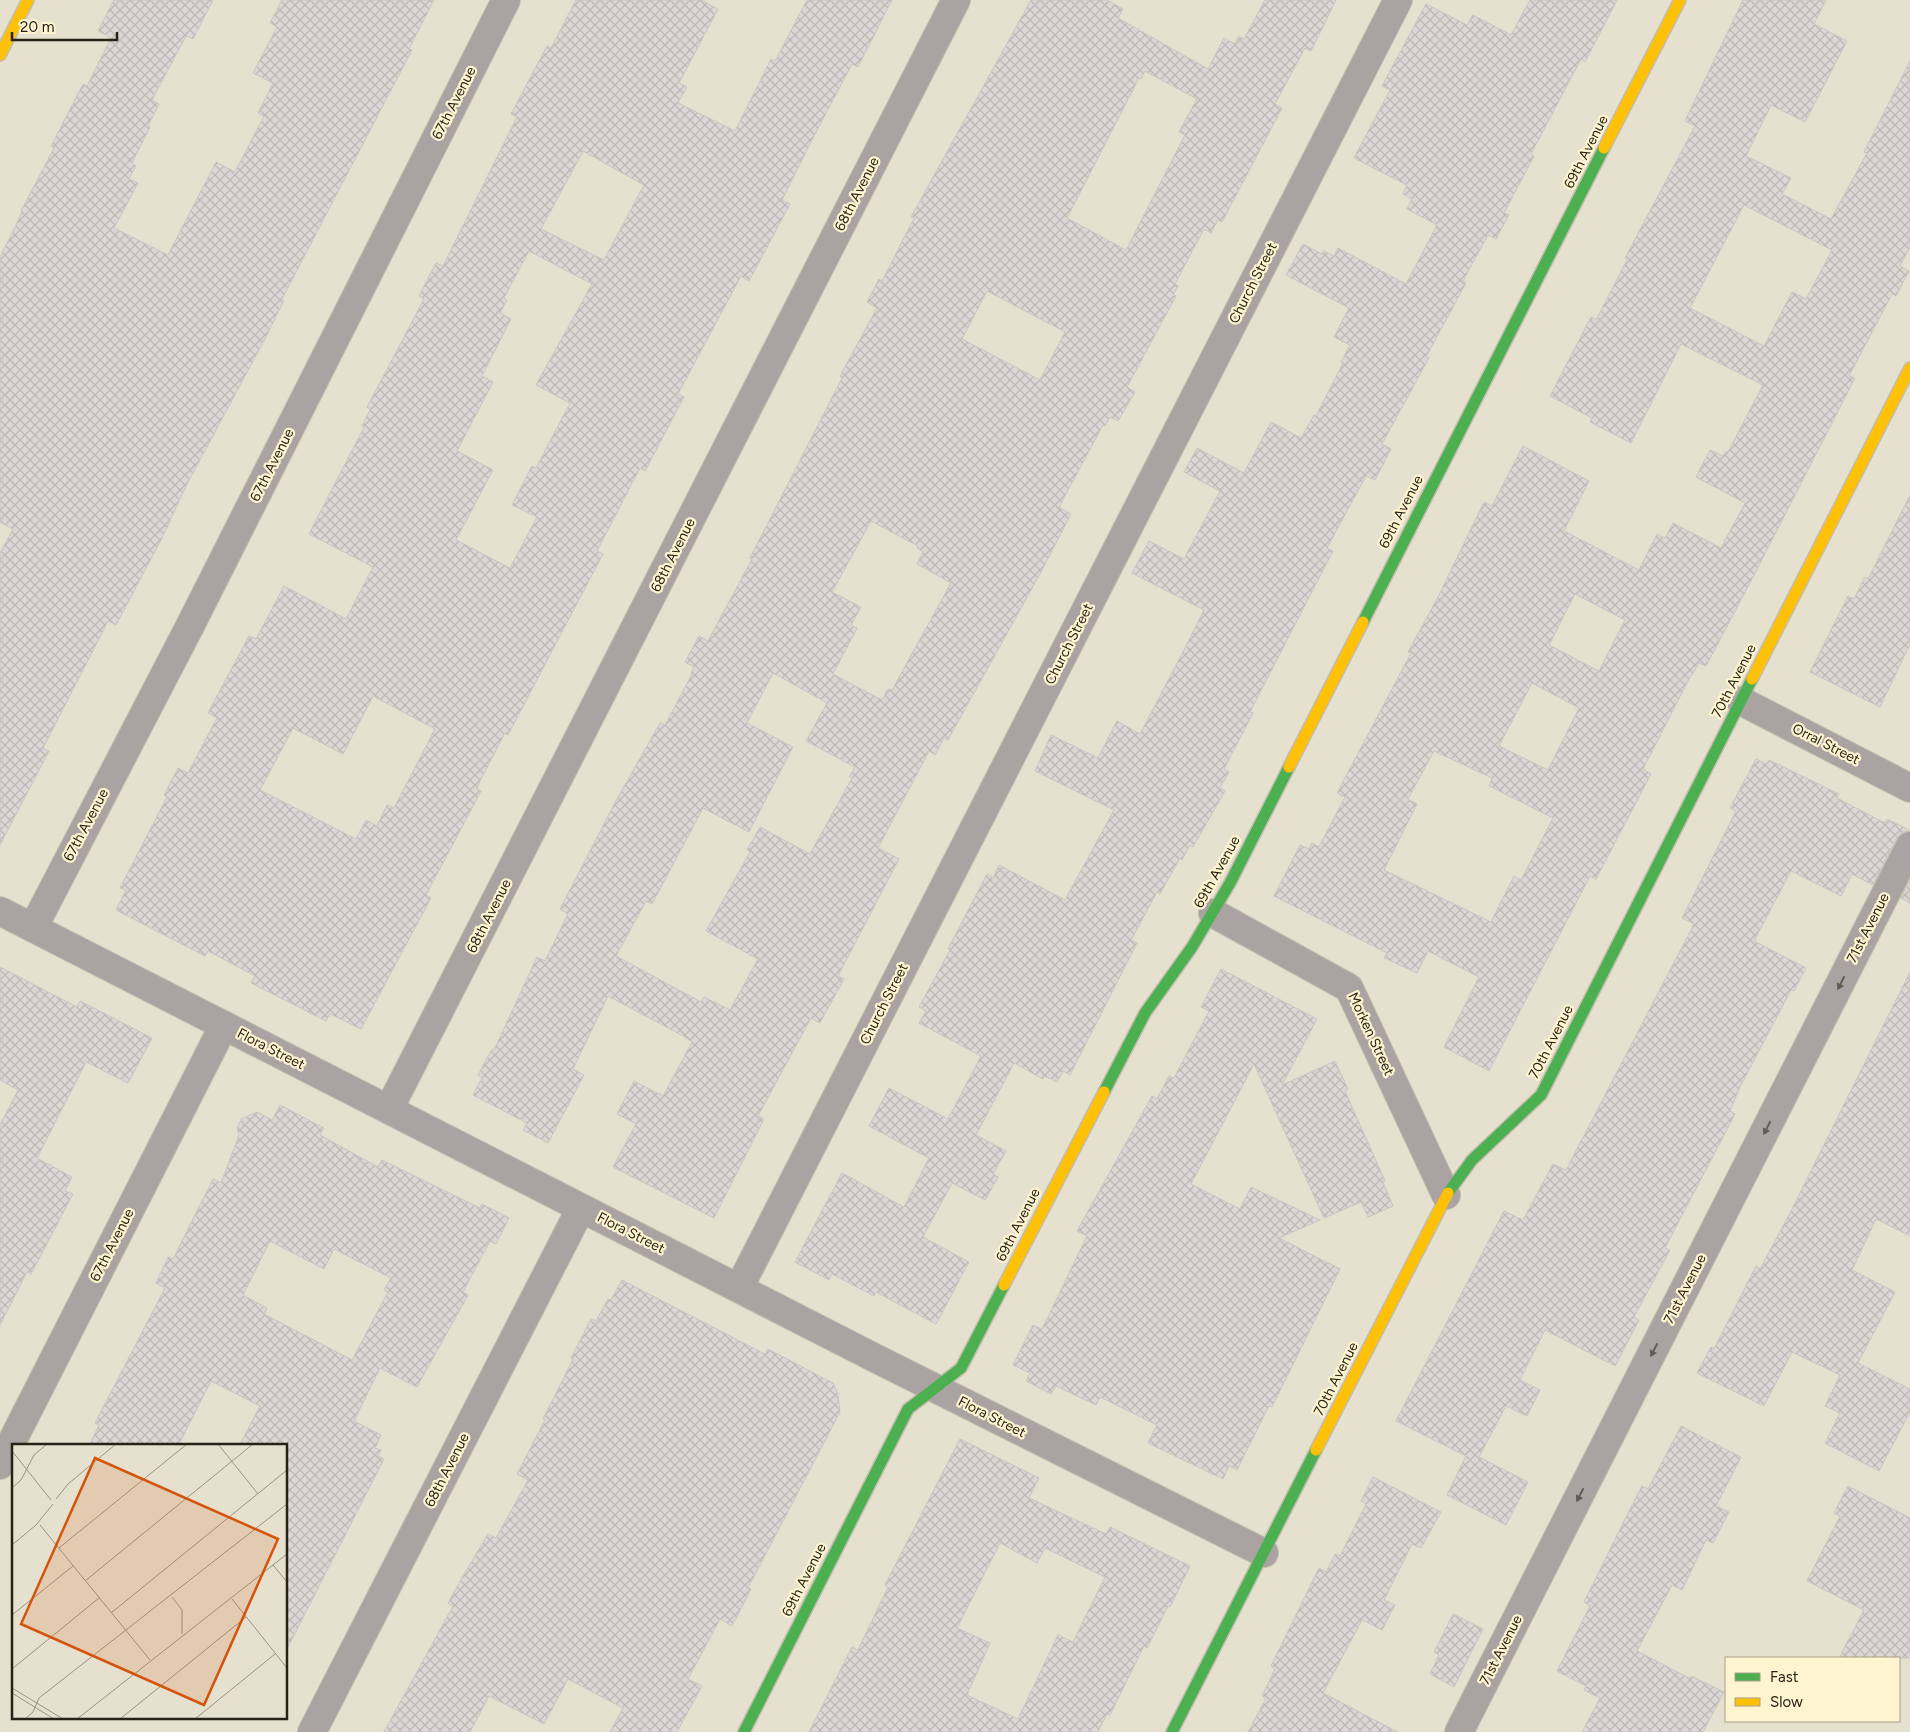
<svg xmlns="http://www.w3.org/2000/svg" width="1910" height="1732" viewBox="0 0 1910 1732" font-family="Figtree,sans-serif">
  <defs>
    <pattern id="building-cross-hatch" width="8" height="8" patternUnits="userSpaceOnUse" patternTransform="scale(1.25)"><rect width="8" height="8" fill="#dcd6d5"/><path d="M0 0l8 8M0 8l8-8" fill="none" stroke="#bdb7b6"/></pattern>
  </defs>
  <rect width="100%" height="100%" fill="#e6e0ce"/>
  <path fill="url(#building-cross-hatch)" stroke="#cac5c4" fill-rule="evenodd" d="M114 0H213L193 39 186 36 152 100 159 104 148 126 150 127 132 163 136 166 129 179 138 183 114 228 168 255 216 162 235 172 264 116 258 113 273 83 253 73 277 27 270 23 282 0H434L409 49 412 50 282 299 284 300 266 337 186 486 162 538 116 625 108 621 80 676 43 748 49 751 0 845V553L13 529 0 522V257L15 227 22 212 21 211 54 148 51 146 83 84 87 86 111 38 98 31Z
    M576 0H701L718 9 679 83 687 87 678 103 735 131 771 59 775 61 807 0H892L858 67 852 64 813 138 782 200 790 204 749 281 741 276 678 394 684 397 645 471 640 468 597 551 603 554 508 735 505 733 480 781 477 789 481 791 426 895 431 898 361 1029 330 1014 326 1021 251 983 255 976 208 951 205 956 116 910 126 890 120 888 167 797 164 795 178 768 188 773 217 718 208 713 249 636 256 639 284 586 346 619 373 567 309 534 364 427 362 426 370 410 367 407 424 299 419 296 436 263 443 266 517 117 511 114 547 46 551 48ZM583 151 644 185 604 260 541 229ZM529 251 592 284 536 385 570 403 536 468 532 466 512 505 537 517 510 568 456 540 493 470 457 451 493 382 482 376 511 319 500 313 507 300 504 298ZM373 696 435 729 394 808 387 805 377 826 366 820 356 839 260 790 293 728 343 754Z
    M1031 0H1107L1123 9 1118 18 1208 69 1224 38 1235 44 1239 36 1244 39 1265 0H1336L1311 51 1305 48 1275 104 1282 108 1222 222 1218 220 1211 233 1204 229 1175 284 1178 286 1173 295 1176 296 1127 387 1135 392 1118 421 1110 417 1105 426 1103 425 1059 507 1071 514 1041 572 948 740 944 738 935 755 929 751 878 848 899 859 838 976 844 979 820 1023 811 1018 758 1116 764 1119 714 1218 613 1167 636 1124 617 1114 634 1081 663 1096 692 1042 683 1036 608 996 573 1069 584 1075 548 1143 523 1130 527 1123 473 1095 482 1078 478 1075 492 1049 494 1050 537 957 545 961 568 914 560 909 618 797 660 723 665 725 692 674 691 673 694 667 685 662 699 636 708 641 752 559 750 558 842 378 840 376 877 308 867 302 879 279 882 281 914 218 911 217ZM1145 71 1197 99 1179 132 1185 135 1126 250 1067 218 1139 78 1141 79ZM987 291 1065 332 1040 380 962 339ZM871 521 918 546 917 548 923 552 917 564 951 583 892 690 888 689 882 700 833 674 857 628 851 625 861 607 832 592ZM773 673 827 703 806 741 855 767 849 777 852 778 810 854 760 827 747 850 750 852 706 931 758 959 730 1010 704 997 701 1002 616 956 646 901 652 904 703 808 749 832 793 747 747 723Z
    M1530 0H1617L1585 62 1581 59 1531 154 1534 156 1504 213 1509 215 1496 239 1488 235 1463 281 1466 283 1426 357 1429 358 1382 444 1391 449 1375 480 1366 476 1327 548 1333 551 1250 712 1253 713 1224 769 1229 772 1220 788 1225 791 1193 847 1190 845 1182 860 1180 858 1160 894 1157 892 1131 940 1137 943 1070 1075 1063 1071 1057 1082 1044 1076 1043 1079 1014 1063 976 1135 1006 1151 993 1174 998 1177 985 1200 952 1183 923 1237 969 1262 936 1324 876 1292 874 1296 832 1274 829 1280 795 1262 842 1173 904 1207 929 1158 869 1126 889 1088 948 1119 981 1056 919 1023 926 1011 919 1007 950 950 948 949 987 874 993 878 999 865 1065 900 1114 810 1035 771 1051 735 1098 758 1117 721 1140 734 1185 648 1204 610 1132 573 1149 541 1184 559 1220 491 1184 472 1197 448 1244 473 1271 422 1301 438 1314 415 1316 416 1343 363 1341 362 1350 345 1334 337 1349 308 1286 275 1303 244 1322 254 1324 251 1334 256 1338 248 1406 284 1437 225 1407 209 1412 199 1403 194 1407 185 1354 158 1390 90 1382 86 1426 4 1467 25 1473 15 1511 35Z
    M1743 0H1826L1814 24 1847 41 1805 122 1771 105 1746 156 1791 178 1782 194 1831 219 1867 153 1864 152 1910 61V247L1900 266 1909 271 1896 296 1892 294 1849 376 1855 378 1752 579 1706 666 1699 663 1688 681 1643 769 1651 774 1596 879 1590 876 1489 1071 1444 1047 1479 977 1428 951 1417 973 1384 958 1387 953 1274 896 1300 845 1309 849 1312 843 1319 847 1345 797 1337 793 1411 653 1408 652 1438 597 1484 502 1492 506 1523 446 1589 481 1564 531 1639 570 1657 534 1665 538 1673 523 1721 548 1745 503 1696 477 1710 450 1723 456 1726 451 1728 452 1763 385 1681 344 1631 443 1590 422 1592 418 1550 396 1591 317 1596 320 1627 260 1625 258 1695 126 1685 121ZM1744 205 1832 250 1806 299 1792 292 1764 346 1690 308ZM1575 594 1625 620 1599 671 1549 645ZM1532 683 1579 708 1548 770 1499 746ZM1434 751 1492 778 1489 786 1553 818 1521 880 1514 876 1491 922 1384 870 1417 804 1408 799Z
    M1910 495V644L1880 707 1810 672 1848 596 1854 599 1865 577 1868 579Z
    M1756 759 1766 764 1769 760 1839 794 1837 798 1885 823 1887 819 1909 830 1901 833 1896 839 1873 885 1852 874 1841 896 1791 871 1754 941 1806 968 1794 991 1791 990 1740 1087 1730 1111 1735 1114 1665 1248 1670 1250 1634 1317 1639 1320 1615 1366 1545 1330 1520 1380 1540 1390 1527 1416 1506 1406 1479 1457 1528 1482 1506 1525 1447 1495 1466 1456 1396 1421 1504 1211 1523 1220 1553 1164 1566 1170 1694 924 1682 918 1736 811 1730 808Z
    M1910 880V903L1901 898Z
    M0 967 77 1007 80 1001 152 1038 128 1083 86 1062 37 1158 72 1177 65 1191 73 1194 31 1274 27 1272 0 1325V1125L18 1090 0 1080Z
    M1221 969 1317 1019 1282 1085 1335 1061 1348 1089 1345 1091 1385 1181 1383 1182 1393 1206 1368 1217 1361 1202 1324 1218 1254 1064 1191 1184 1240 1209 1251 1187 1320 1220 1279 1238 1340 1269 1272 1407 1269 1406 1237 1470 1229 1466 1223 1479 1148 1443 1157 1425 1100 1397 1096 1405 1056 1386 1051 1394 1026 1381 1030 1373 1013 1365 1033 1325 1042 1329 1087 1236 1077 1231 1152 1096 1157 1099 1169 1076 1174 1078 1209 1011 1201 1007Z
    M1910 972V1236L1876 1219 1852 1270 1895 1292 1858 1363 1910 1389V1412L1879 1471 1825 1443 1840 1413 1825 1406 1840 1375 1792 1352 1764 1406 1697 1373 1711 1347 1714 1349 1756 1266 1760 1269 1791 1211Z
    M280 1105 324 1128 320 1135 378 1167 382 1160 480 1208 482 1204 509 1218 496 1244 490 1241 463 1292 468 1295 417 1387 380 1368 354 1421 381 1435 375 1448 381 1450 378 1456 384 1459 286 1651V1446H239L260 1406 211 1381 178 1446H89L99 1425 95 1423 165 1288 156 1283 168 1257 173 1259 213 1179 221 1183 239 1135 237 1129 241 1119 257 1112 272 1120ZM270 1241 324 1269 334 1249 391 1278 384 1290 388 1292 352 1360 264 1314 267 1308 243 1295Z
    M622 1280 765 1354 768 1349 833 1383 838 1394 840 1412 748 1588 751 1589 732 1626 720 1619 688 1679 702 1686 677 1732H610L623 1708 568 1679 544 1724 489 1696 470 1732H384L453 1606 448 1603 463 1576 488 1534 496 1538 528 1480 517 1474 545 1420 543 1419 573 1359 571 1358 591 1319 596 1321 608 1299 611 1300Z
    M1681 1426 1741 1457 1716 1506 1729 1512 1713 1543 1706 1540 1682 1590 1672 1585 1637 1651 1689 1678 1691 1676 1724 1692 1703 1732H1582L1600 1698 1584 1690 1586 1686 1557 1671 1590 1606 1584 1602 1629 1511 1642 1486 1648 1489Z
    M960 1439 1039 1478 1029 1498 1106 1534 1110 1527 1190 1566 1170 1607 1168 1606 1147 1648 1144 1646 1110 1715 1107 1714 1098 1732H809L852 1647 858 1650 888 1587 885 1585ZM1000 1543 1037 1563 1045 1548 1105 1577 1073 1642 1058 1635 1018 1719 967 1695 990 1643 957 1628Z
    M1373 1477 1441 1512 1421 1548 1412 1544 1384 1600 1395 1605 1382 1630 1362 1620 1323 1693 1398 1732H1248L1266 1698 1262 1696 1275 1669 1271 1666 1319 1568 1326 1572 1335 1554 1340 1556 1366 1504 1361 1501Z
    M1848 1486 1910 1518V1658H1839L1864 1610 1807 1581 1840 1516 1834 1513Z
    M1453 1614 1483 1629 1454 1687 1430 1674 1439 1655 1434 1652Z"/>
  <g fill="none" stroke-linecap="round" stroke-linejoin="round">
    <g stroke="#c2bdaf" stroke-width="30">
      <path id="street" d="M1741 701 1910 788
        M0 911 873 1357 1264 1553
        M1213 913 1349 988 1446 1195
        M33 928 191 624 506 0
        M389 1109 956 0
        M739 1288 1398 0
        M0 1465 224 1025
        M312 1732 581 1208
        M1459 1732 1910 846"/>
    </g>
    <g stroke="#c2bdaf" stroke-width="14">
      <path id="fast" d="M1363 622 1604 148
        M1104 1092 1145 1013 1192 947 1230 883 1289 767
        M1448 1193 1472 1160 1541 1095 1752 679
        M744 1732 908 1409 961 1368 1004 1285
        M1172 1732 1316 1450"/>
    </g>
    <g stroke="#c2bdaf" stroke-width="14">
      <path id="slow" d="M0 55 28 0
        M1604 148 1680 0
        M1752 679 1910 368
        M1289 767 1363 622
        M1004 1285 1104 1092
        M1316 1450 1448 1193"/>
    </g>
    <use href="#street" stroke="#aaa3a1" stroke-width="28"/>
    <use href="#fast" stroke="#4caf50" stroke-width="11"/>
    <use href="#slow" stroke="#ffc107" stroke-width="11"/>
  </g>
  <defs><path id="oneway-solid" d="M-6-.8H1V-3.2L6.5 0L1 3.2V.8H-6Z" transform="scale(1.25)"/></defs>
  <g fill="#615d55">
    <use href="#oneway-solid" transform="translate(1841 983) rotate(117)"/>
    <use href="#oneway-solid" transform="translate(1767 1128) rotate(117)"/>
    <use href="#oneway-solid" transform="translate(1654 1350) rotate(117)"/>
    <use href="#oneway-solid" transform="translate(1580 1495) rotate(117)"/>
  </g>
  <g text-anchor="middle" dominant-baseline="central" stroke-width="4.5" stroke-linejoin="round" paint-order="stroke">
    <g font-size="14" fill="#262316" stroke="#fef4d0">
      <text transform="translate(454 103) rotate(-63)">67th Avenue</text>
      <text transform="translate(1586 152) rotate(-63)">69th Avenue</text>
      <text transform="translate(857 194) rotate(-63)">68th Avenue</text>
      <text transform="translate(1253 283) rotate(-63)">Church Street</text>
      <text transform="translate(272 465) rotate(-63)">67th Avenue</text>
      <text transform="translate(1401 512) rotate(-63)">69th Avenue</text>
      <text transform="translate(673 555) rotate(-63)">68th Avenue</text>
      <text transform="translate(1069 644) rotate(-63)">Church Street</text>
      <text transform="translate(1734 681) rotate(-63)">70th Avenue</text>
      <text transform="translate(1826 744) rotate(27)">Orral Street</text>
      <text transform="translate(86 825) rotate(-62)">67th Avenue</text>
      <text transform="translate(1217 872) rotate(-61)">69th Avenue</text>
      <text transform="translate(489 916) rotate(-63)">68th Avenue</text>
      <text transform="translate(1868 928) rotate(-63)">71st Avenue</text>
      <text transform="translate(884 1004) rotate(-63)">Church Street</text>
      <text transform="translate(1371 1034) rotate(65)">Morken Street</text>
      <text transform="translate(1551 1042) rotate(-63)">70th Avenue</text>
      <text transform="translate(271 1049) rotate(27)">Flora Street</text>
      <text transform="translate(1018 1225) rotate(-63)">69th Avenue</text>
      <text transform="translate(631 1233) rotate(27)">Flora Street</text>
      <text transform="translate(112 1245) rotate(-63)">67th Avenue</text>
      <text transform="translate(1685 1289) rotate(-63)">71st Avenue</text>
      <text transform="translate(1336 1379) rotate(-63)">70th Avenue</text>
      <text transform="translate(992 1417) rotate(27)">Flora Street</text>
      <text transform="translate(447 1470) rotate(-63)">68th Avenue</text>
      <text transform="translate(804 1580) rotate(-63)">69th Avenue</text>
      <text transform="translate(1501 1650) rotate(-63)">71st Avenue</text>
    </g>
  </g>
  <g transform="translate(12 1444)">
    <rect width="275" height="275" fill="#e6e0ce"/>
    <path fill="none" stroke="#999484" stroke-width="1" d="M206 0 246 50M0 7 39 56M0 44 9 36 22 11 35 0M44 55 56 40 104 0M24 81 41 60M28 81 138 216M0 101 24 81M47 104 175 0M261 121 275 138M73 137 241 0M160 153 170 166V190M220 155 275 224M99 169 275 26M0 171 61 122M0 225 87 154M0 244 51 275M0 249 42 275M13 275 21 268 27 254 275 60M65 275 275 110M108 275 234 173M183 275 263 210"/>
    <path fill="#d5540d" fill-opacity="0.15" stroke="#d5540d" stroke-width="2.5" d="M83 14 266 95 192 261 9 180Z"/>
    <rect width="275" height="275" fill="none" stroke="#262316" stroke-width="2.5"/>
  </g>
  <rect x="1725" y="1657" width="175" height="65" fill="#fef4d0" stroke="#a8a086"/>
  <rect x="1735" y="1673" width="25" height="8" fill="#4caf50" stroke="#a8a086"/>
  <text x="1770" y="1682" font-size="15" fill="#262316">Fast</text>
  <rect x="1735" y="1698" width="25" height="8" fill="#ffc107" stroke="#a8a086"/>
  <text x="1770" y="1707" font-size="15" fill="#262316">Slow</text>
  <path d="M12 32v8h105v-8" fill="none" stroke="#262316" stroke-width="2.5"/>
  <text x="20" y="32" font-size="15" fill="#262316" stroke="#fef4d0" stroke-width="4" paint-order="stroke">20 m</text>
</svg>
